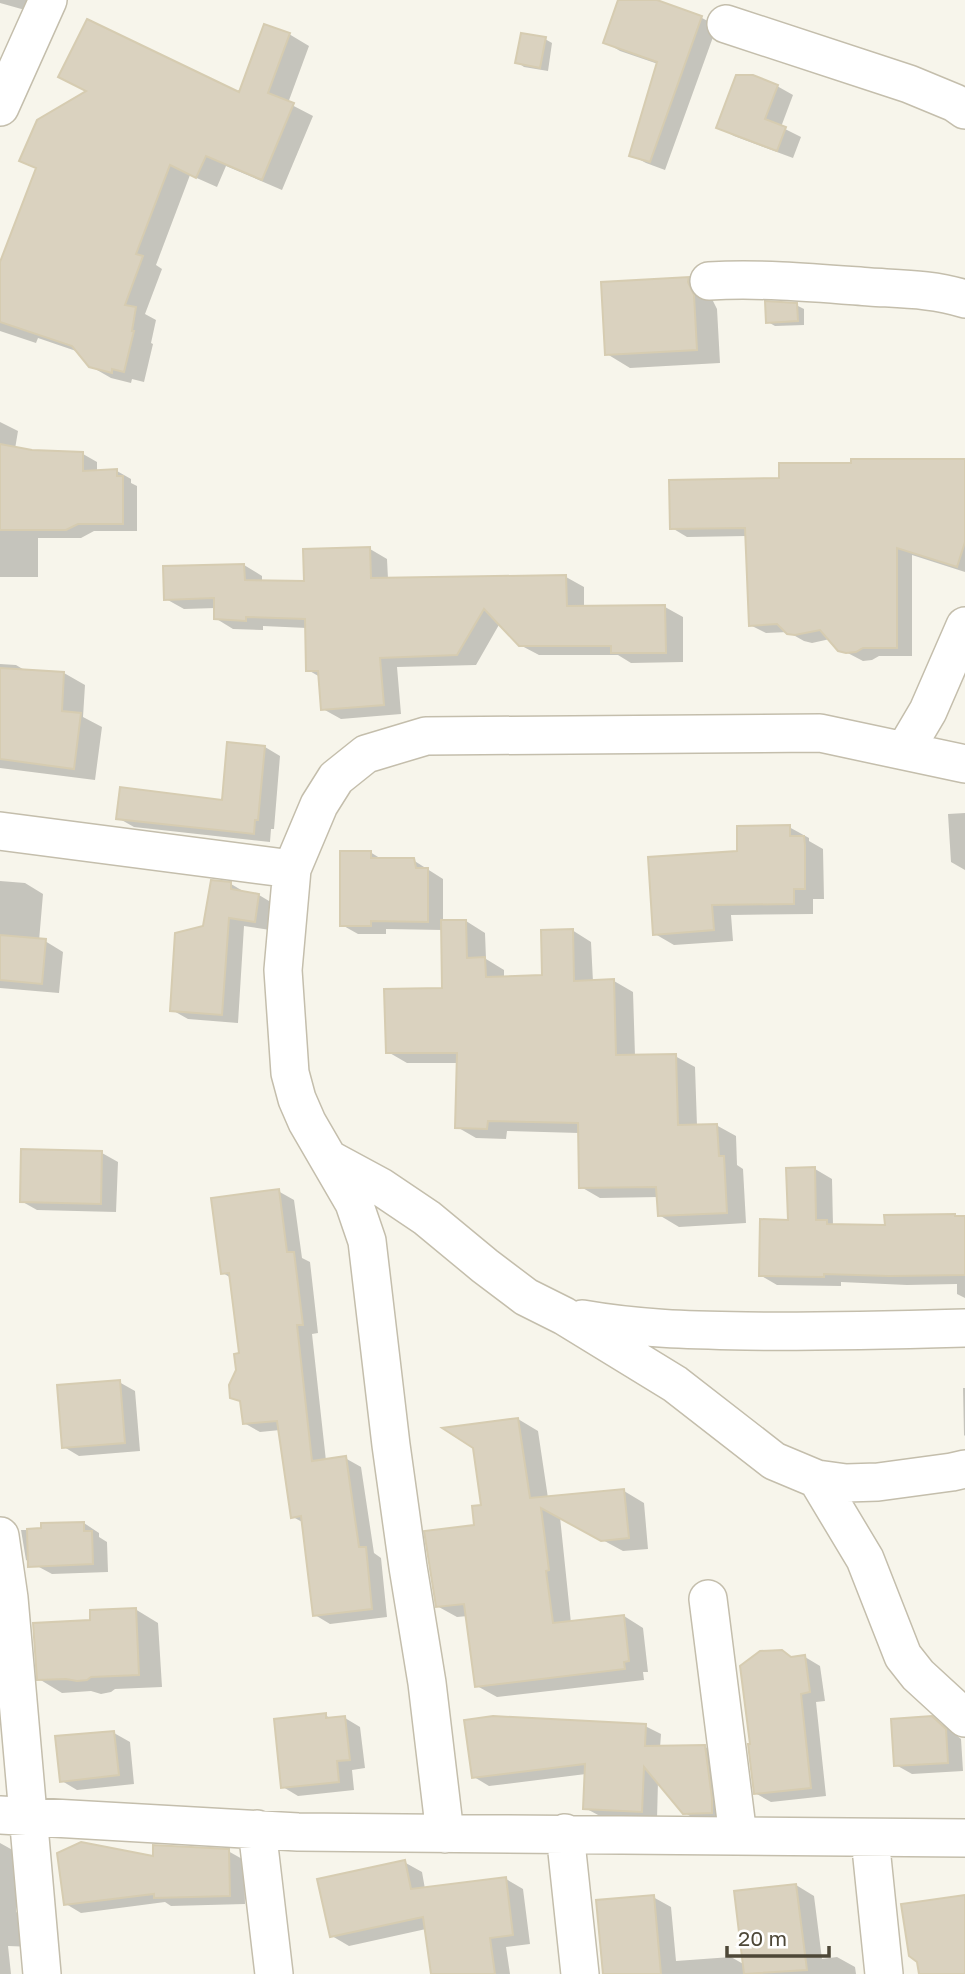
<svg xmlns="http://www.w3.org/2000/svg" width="965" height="1974" viewBox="0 0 965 1974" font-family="'Golos Text',sans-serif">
  <rect width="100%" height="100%" fill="#f7f5eb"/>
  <path fill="#0003" d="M0 0H28L25 10 0 3Z
    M620 0H651L702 18 717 26 665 170 646 163 631 155 658 64 620 51 605 42Z
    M289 34 309 46 288 103 313 116 282 190 226 166 217 187 190 175 156 265 162 269 145 314 156 320 151 343 153 344 144 382 132 379 131 383 111 378 90 366 79 352 38 338 36 343 0 331V260L2 261 37 169 22 160 240 94Z
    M545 39 552 43 548 71 524 67 517 62Z
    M777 86 793 95 781 127 801 137 793 158 734 136 718 127Z
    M689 279 711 292V297L717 309 720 363 630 368 607 354Z
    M796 305 804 309V325L775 326 768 322Z
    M0 422 18 431 15 449 83 454 97 462V472L117 471 131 479V483L137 486V531H94L81 538H38V577H0Z
    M965 460V572L912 555V656H879L872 660 863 661 840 649 830 639 812 643 804 641 788 632 766 633 750 625 747 536 687 537 672 528 781 479Z
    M370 549 387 559 388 579 566 577 584 587V608L665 607 683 617V662L631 663 618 655H539L520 645 500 623 476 665 397 667 401 714 341 719 323 709 320 677 308 670 307 628 263 626V630L233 629 215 618 216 608 184 609 166 599 244 565 262 576V582L306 583Z
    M0 664 16 665 26 671 64 673 85 685 83 717 102 727 95 780 0 768Z
    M265 747 280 756 274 829H271L270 842 134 827 118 818 223 802Z
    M965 813V870L951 862 948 814Z
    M789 827 809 838V841L823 849 824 899H813V914L731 915 733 941 674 945 655 934 739 853Z
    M370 852 383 860H413L443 879V922L466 921 485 933 486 959 504 970V978L544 977 572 930 591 942 593 982 614 981 633 992 635 1056H675L695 1067 697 1126 716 1125 736 1136 737 1165 743 1169 746 1223 679 1227 659 1215V1197L600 1198 581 1187 579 1133 507 1131 506 1139 476 1138 457 1127 459 1063H407L388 1052 444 990 443 930 386 929V934H358L342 925Z
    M0 881 25 883 43 894 39 941H45L63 952 59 993 0 988Z
    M231 884 248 894 259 895 274 904 270 930 244 926 238 1023 188 1019 172 1010 205 927Z
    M23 1151 102 1153 118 1162 116 1212 37 1210 21 1201Z
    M815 1169 832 1179 833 1226 886 1227 965 1217V1298L957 1294V1284L907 1285 841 1282V1286L777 1285 760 1275 790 1222Z
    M278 1191 294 1200 302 1258 310 1262 318 1333 312 1334 326 1461 345 1458 361 1467 374 1553 381 1558 387 1617 330 1624 315 1615 304 1523 293 1517 280 1430 260 1432 244 1423 242 1403 232 1397 241 1355 231 1278 223 1273Z
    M119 1382 135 1391 140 1451 79 1456 64 1447Z
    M963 1388H965V1436L964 1435Z
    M518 1419 538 1431 548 1498 624 1491 644 1503 648 1549 623 1551 560 1517 571 1623 624 1616 643 1628 648 1672H643L644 1680 497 1697 477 1686 468 1616 457 1617 437 1606 476 1526Z
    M84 1523 99 1533V1537L107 1542 108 1572 52 1574 26 1560 21 1530H43Z
    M135 1609 158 1623 162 1687 115 1689 111 1692 101 1694 91 1691 62 1693 39 1679 92 1622Z
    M805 1657 820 1666 825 1701 816 1702 826 1796 771 1802 755 1793 794 1659Z
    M325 1715 332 1719 345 1718 360 1727 365 1768 352 1770 354 1790 298 1796 283 1787Z
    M931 1718 947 1727 961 1739 963 1771 912 1774 896 1765Z
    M645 1726 661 1734 660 1748 705 1747 720 1755 726 1821 700 1822 685 1813 658 1781 657 1819 600 1816 585 1808 586 1774 489 1786 474 1777Z
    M114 1733 130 1742 134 1784 77 1790 62 1781Z
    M0 1843 18 1853 16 1912 34 1922V1947L8 1946 11 1974H0Z
    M228 1851 244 1860 245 1904 171 1906 165 1902 81 1913 66 1904 155 1858Z
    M404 1862 422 1872 425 1889 506 1879 523 1889 530 1944 506 1947 510 1974H433L426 1929 349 1946 332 1936Z
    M796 1885 814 1896 822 1959 837 1957 855 1967 856 1974H604L653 1897 671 1907 676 1961 731 1957 745 1965Z"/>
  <path fill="#dad2bf" stroke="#d6ccb1" stroke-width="2" d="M618 0H657L702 16 650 162 629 156 657 62 603 43Z
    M87 19 239 92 264 24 290 33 268 93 294 103 262 180 206 156 196 178 170 165 136 254 143 256 125 305 136 307 132 331H134L124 372 112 369V373L89 367 72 346 0 322V262L36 168 19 161 37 120 86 91 58 77Z
    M521 33 546 37 540 68 515 63Z
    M736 75H753L778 85 765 119 786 127 777 151 716 128Z
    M689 277 688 282 694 295 697 350 605 355 601 282Z
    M765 301 797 303 798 321 766 323Z
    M0 444 32 450 83 452V471L117 469V476H123V524H78L66 530H0Z
    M851 459H965V542L957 567 897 548V648H863L856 652 846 653 838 651 820 630 795 635 787 634 777 624 749 626 745 528 670 529 669 480 779 478V463H851Z
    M370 547 371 578 566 575 567 606 665 605 666 653H611V646H519L484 609 457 655 380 658 384 705 321 710 318 671H306L305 619 246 617V621L214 619V598L164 600 163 566 244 564 245 580 304 581 303 549Z
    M0 668 64 672 62 711 81 713 74 769 0 759Z
    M227 742 265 746 258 820H255L254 834 116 819 120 787 222 800Z
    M790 825V836H804L805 845V889H794V904L712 905 714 930 653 935 648 857 737 851V826Z
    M340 851H371V858H414L416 868H428V922L371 921V926H340Z
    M211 880 231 882V889L259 894 255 922 229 918 222 1015 170 1011 175 933 203 926Z
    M441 920H466L467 958 485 957 486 977 542 975 541 930 573 929 574 981 614 979 616 1055 676 1054 678 1125 717 1124 719 1156H724L727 1213 658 1216 656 1187 579 1188 578 1123 488 1121 487 1129 455 1128 457 1053H386L384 989 442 988Z
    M0 935 46 939 42 984 0 980Z
    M21 1149 102 1151 101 1204 20 1202Z
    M815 1167 816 1220H827V1224L885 1225 884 1215 955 1214V1216H965V1275L889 1276 824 1274V1277L759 1276 760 1219 788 1220 786 1168Z
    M279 1189 287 1252H294L303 1325H297L312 1461 346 1456 359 1547H366L372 1609 313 1616 301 1516 291 1518 277 1421 243 1424 240 1401 230 1398 229 1385 236 1370 234 1354 239 1353 229 1273 221 1274 211 1198Z
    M120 1380 125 1443 62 1448 57 1385Z
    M518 1418 530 1498 624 1489 629 1538 601 1541 541 1508 549 1570 546 1571 553 1623 624 1615 629 1661 624 1662 625 1669 475 1687 464 1604 436 1607 424 1531 474 1525 472 1506 481 1505 473 1448 442 1428Z
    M84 1522V1531H92L93 1564 28 1567 27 1529 41 1528V1523Z
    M136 1608 139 1675 91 1677 87 1680 77 1681 66 1679 37 1680 33 1623 90 1620V1610Z
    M782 1650 791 1657 805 1655 810 1692 801 1694 811 1788 754 1794 748 1744H750L740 1666 760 1651Z
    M326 1713V1718L345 1716 350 1760 337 1761 339 1782 281 1788 274 1719Z
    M493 1716 646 1724 645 1746 705 1745 712 1798V1813L683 1814 644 1767 642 1812 583 1809 585 1764 472 1778 464 1720Z
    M932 1716 946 1729 948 1763 894 1766 891 1719Z
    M114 1731 119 1775 60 1782 55 1736Z
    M81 1842 153 1856V1845L229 1849 230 1896 154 1898V1894L64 1905 57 1853Z
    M405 1860 411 1889 506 1877 513 1935 490 1938 495 1974H431L423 1917 330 1937 317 1879Z
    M796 1884 807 1970 744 1974 734 1891Z
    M654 1895 661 1974H603L596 1900Z
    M965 1895V1974H919L917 1962 909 1956 901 1904Z"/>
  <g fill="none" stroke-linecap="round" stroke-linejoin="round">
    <g stroke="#c4beac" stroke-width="40">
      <path id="street" d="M726 24 909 84 955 103 965 110
        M0 107 48 0
        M709 281C762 278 817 283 870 287 902 289 934 289 965 299
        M905 750 928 711 965 626
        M0 831 292 869
        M331 1160 381 1187 427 1218 485 1266 526 1297 564 1316 675 1384 774 1461 817 1479 846 1483 878 1482 952 1472 965 1469
        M582 1319C639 1329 689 1330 746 1331 819 1332 892 1330 965 1328
        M817 1479 865 1559 903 1656 918 1675 965 1718
        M0 1536 9 1598 42 1974
        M708 1599 738 1836
        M0 1815 298 1832 965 1838
        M257 1829 274 1974
        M565 1833 580 1974
        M445 1834 427 1683 408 1567 391 1445 367 1241 354 1203 307 1122 297 1099 290 1073 283 970 292 869 319 805 336 778 366 754 426 736 820 733 965 764
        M870 1838 884 1974"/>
    </g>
    <use href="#street" stroke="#fff" stroke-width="37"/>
  </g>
  <path d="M727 1946v10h102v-10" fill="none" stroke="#4d4737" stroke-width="3.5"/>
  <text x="738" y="1946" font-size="21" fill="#4d4737" stroke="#ffffff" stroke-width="5" paint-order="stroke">20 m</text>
</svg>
